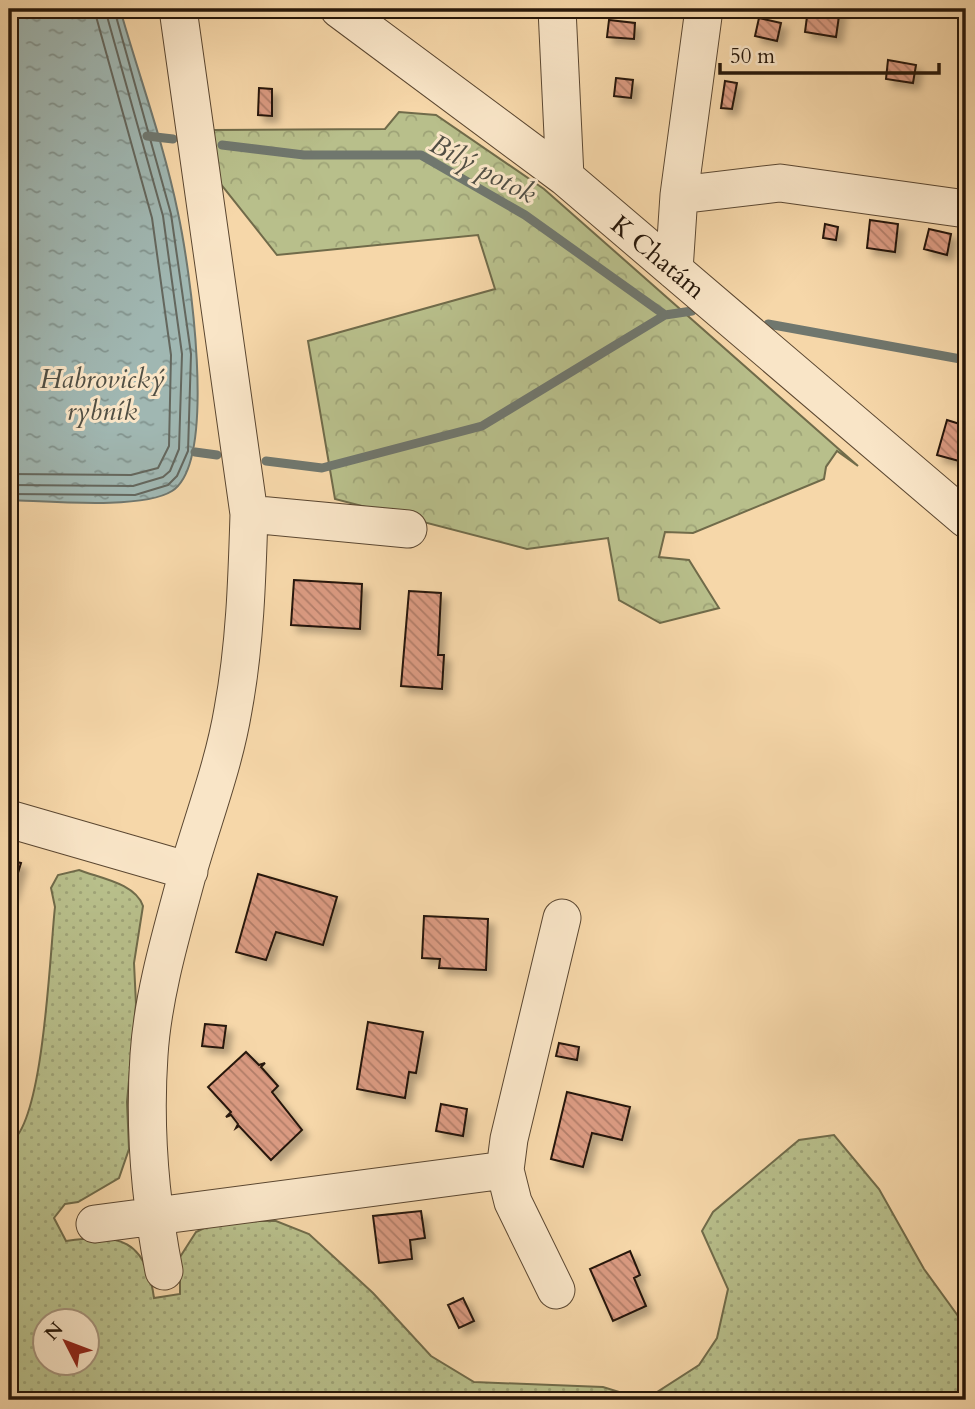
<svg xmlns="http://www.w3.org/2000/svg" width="975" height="1409" viewBox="0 0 975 1409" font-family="Cardo,serif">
  <defs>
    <pattern id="grass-dots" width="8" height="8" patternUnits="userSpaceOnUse" patternTransform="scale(1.75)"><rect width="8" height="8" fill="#b8bf8b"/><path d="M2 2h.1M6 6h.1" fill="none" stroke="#9ea377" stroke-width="1.8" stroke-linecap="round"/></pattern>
    <pattern id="forest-crowns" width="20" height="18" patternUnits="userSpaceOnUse" patternTransform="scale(1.75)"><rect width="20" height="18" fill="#b8bf8b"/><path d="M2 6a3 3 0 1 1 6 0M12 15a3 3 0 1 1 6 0" fill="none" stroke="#9ea377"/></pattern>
    <pattern id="water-ripples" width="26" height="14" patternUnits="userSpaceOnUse" patternTransform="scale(1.75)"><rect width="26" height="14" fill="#a0b7b2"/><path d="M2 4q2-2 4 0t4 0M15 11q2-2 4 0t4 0" fill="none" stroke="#82948f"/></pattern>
    <pattern id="building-back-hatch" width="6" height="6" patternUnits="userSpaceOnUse" patternTransform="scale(1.75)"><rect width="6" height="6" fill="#da9a81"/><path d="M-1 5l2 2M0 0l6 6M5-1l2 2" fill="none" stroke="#b17d68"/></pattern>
    <filter id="shadow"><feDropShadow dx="6" dy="6" stdDeviation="3.5" flood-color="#0004"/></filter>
  </defs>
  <rect width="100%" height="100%" fill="#f6d7a9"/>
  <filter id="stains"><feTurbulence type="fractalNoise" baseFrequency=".00286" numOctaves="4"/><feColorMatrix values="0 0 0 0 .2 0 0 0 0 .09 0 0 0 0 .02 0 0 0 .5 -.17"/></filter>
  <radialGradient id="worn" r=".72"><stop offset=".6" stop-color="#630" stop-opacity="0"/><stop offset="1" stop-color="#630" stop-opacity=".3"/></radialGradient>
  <path fill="url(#grass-dots)" stroke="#706b4a" stroke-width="2" fill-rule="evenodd" d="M79 870C99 878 135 883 143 906L134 963 136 1004 127 1102 129 1149 119 1178 78 1202 65 1204 54 1218 66 1241C119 1233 146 1239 154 1298L180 1294V1257L196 1232 219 1221H276L309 1234 373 1293 431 1356 474 1382 603 1387 632 1396 657 1392 699 1365 717 1338 728 1289 702 1231 713 1212 799 1140 834 1135 879 1189 924 1269 966 1327V1400H9V1143C44 1127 50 949 55 907L51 888 58 875ZM46 1322H88V1364H46Z"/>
  <path fill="url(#forest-crowns)" stroke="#706b4a" stroke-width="2" d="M399 112 436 115 544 189 858 466 837 451 826 467 824 479 693 533 665 532 659 557 689 560 719 608 660 623 619 600 608 538 527 549 335 499 308 341 495 289 478 235 277 255 220 183 213 130 385 129Z"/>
  <path fill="url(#water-ripples)" stroke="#70776e" stroke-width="2" d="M9 9H120C139 76 164 144 178 213 189 264 219 461 172 491 142 510 47 501 9 500Z"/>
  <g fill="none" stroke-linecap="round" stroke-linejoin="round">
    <path stroke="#64675e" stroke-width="2" d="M9 474 131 475 158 468 169 446 171 355 152 218 94 9
      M9 485 133 486 163 477 170 471 179 449 182 354 163 216 105 9
      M9 494 135 495 168 485 177 476 188 451 191 354 171 214 114 9"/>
    <path stroke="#70776e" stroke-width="9" d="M147 136 173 139
      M222 145 304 155H421L525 215 665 315 692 311
      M768 324 966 360
      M195 452 217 455
      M266 461 322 468 482 426 665 315"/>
  </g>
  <path fill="url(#building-back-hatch)" stroke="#271709" stroke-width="2" filter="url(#shadow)" d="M808 9H840L836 37 805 32Z
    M759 18 781 23 777 41 755 36Z
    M609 20 635 23 634 39 607 37Z
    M888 60 916 65 913 83 886 79Z
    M616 78 633 80 631 98 614 96Z
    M725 81 737 83 732 109 721 108Z
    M259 88 272 89V116L258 115Z
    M870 220 898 224 895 252 867 248Z
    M825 224 838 227 836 240 823 238Z
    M929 229 951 234 947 255 924 249Z
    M947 420 966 426 959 461 937 455Z
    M294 580 362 584 360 629 291 625Z
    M409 591 441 593 438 655H444L442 689 401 686Z
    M9 860 21 863 11 896H9Z
    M258 874 337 897 323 945 276 932 266 960 236 952Z
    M424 916 488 919 486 970 439 968 440 959 422 958Z
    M368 1022 423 1032 416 1073 409 1072 405 1098 357 1089Z
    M205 1024 226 1026 223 1048 202 1046Z
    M559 1043 579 1047 577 1060 556 1056Z
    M246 1052 259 1065 265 1063 261 1067 278 1086 272 1092 302 1130 271 1160 239 1126 236 1128 238 1124 231 1115 226 1117 231 1112 208 1087Z
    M567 1092 630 1107 622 1140 592 1133 583 1167 551 1159Z
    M441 1104 467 1109 463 1136 436 1131Z
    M421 1211 425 1238 410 1240 412 1259 379 1263 373 1216Z
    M630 1251 640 1275 634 1278 646 1306 613 1321 590 1269Z
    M463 1298 474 1321 459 1328 448 1305Z"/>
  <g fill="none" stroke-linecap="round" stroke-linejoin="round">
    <g stroke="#5b4731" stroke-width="39">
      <path id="minor" d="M178 9 249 514 408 529
        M339 9 565 177 966 519
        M557 9 565 177
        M679 195 780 183 966 209
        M674 270 679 195 704 9
        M9 819 189 871
        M95 1224 505 1170
        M164 1271C150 1200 144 1128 149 1055 153 993 173 928 189 868 204 816 224 764 233 710 245 645 247 580 249 514
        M556 1290 513 1202 505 1170 509 1139 562 918"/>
    </g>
    <use href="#minor" stroke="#f9e5c7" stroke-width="37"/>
  </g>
  <g text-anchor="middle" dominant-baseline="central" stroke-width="6" stroke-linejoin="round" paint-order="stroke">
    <g font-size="26" fill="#271709" stroke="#f9e5c7">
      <text transform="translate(658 257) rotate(40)">K Chatám</text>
    </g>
    <g font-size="28" font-style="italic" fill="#514f44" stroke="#f9e5c7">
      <text transform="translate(483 169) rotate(28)">Bílý potok</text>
      <text x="102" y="379">Habrovický<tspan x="102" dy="32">rybník</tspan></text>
    </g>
  </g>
  <rect width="975" height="1409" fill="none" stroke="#f6d7a9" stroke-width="35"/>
  <rect x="10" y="10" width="954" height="1388" fill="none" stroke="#271709" stroke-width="3.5"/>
  <rect x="18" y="18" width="940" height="1374" fill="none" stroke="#271709" stroke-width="2"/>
  <g transform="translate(66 1342) rotate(312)"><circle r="33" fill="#f9e5c7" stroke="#a5937b" stroke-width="2"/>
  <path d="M0-5L12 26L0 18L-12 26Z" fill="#8f2418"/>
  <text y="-10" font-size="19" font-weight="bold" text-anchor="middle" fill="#271709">N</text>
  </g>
  <path d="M720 63v10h219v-10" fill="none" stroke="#271709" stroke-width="3.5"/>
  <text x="730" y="63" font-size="21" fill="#271709" stroke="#f9e5c7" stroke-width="5" paint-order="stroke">50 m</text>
  <rect width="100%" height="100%" filter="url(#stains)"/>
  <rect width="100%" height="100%" fill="url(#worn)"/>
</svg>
